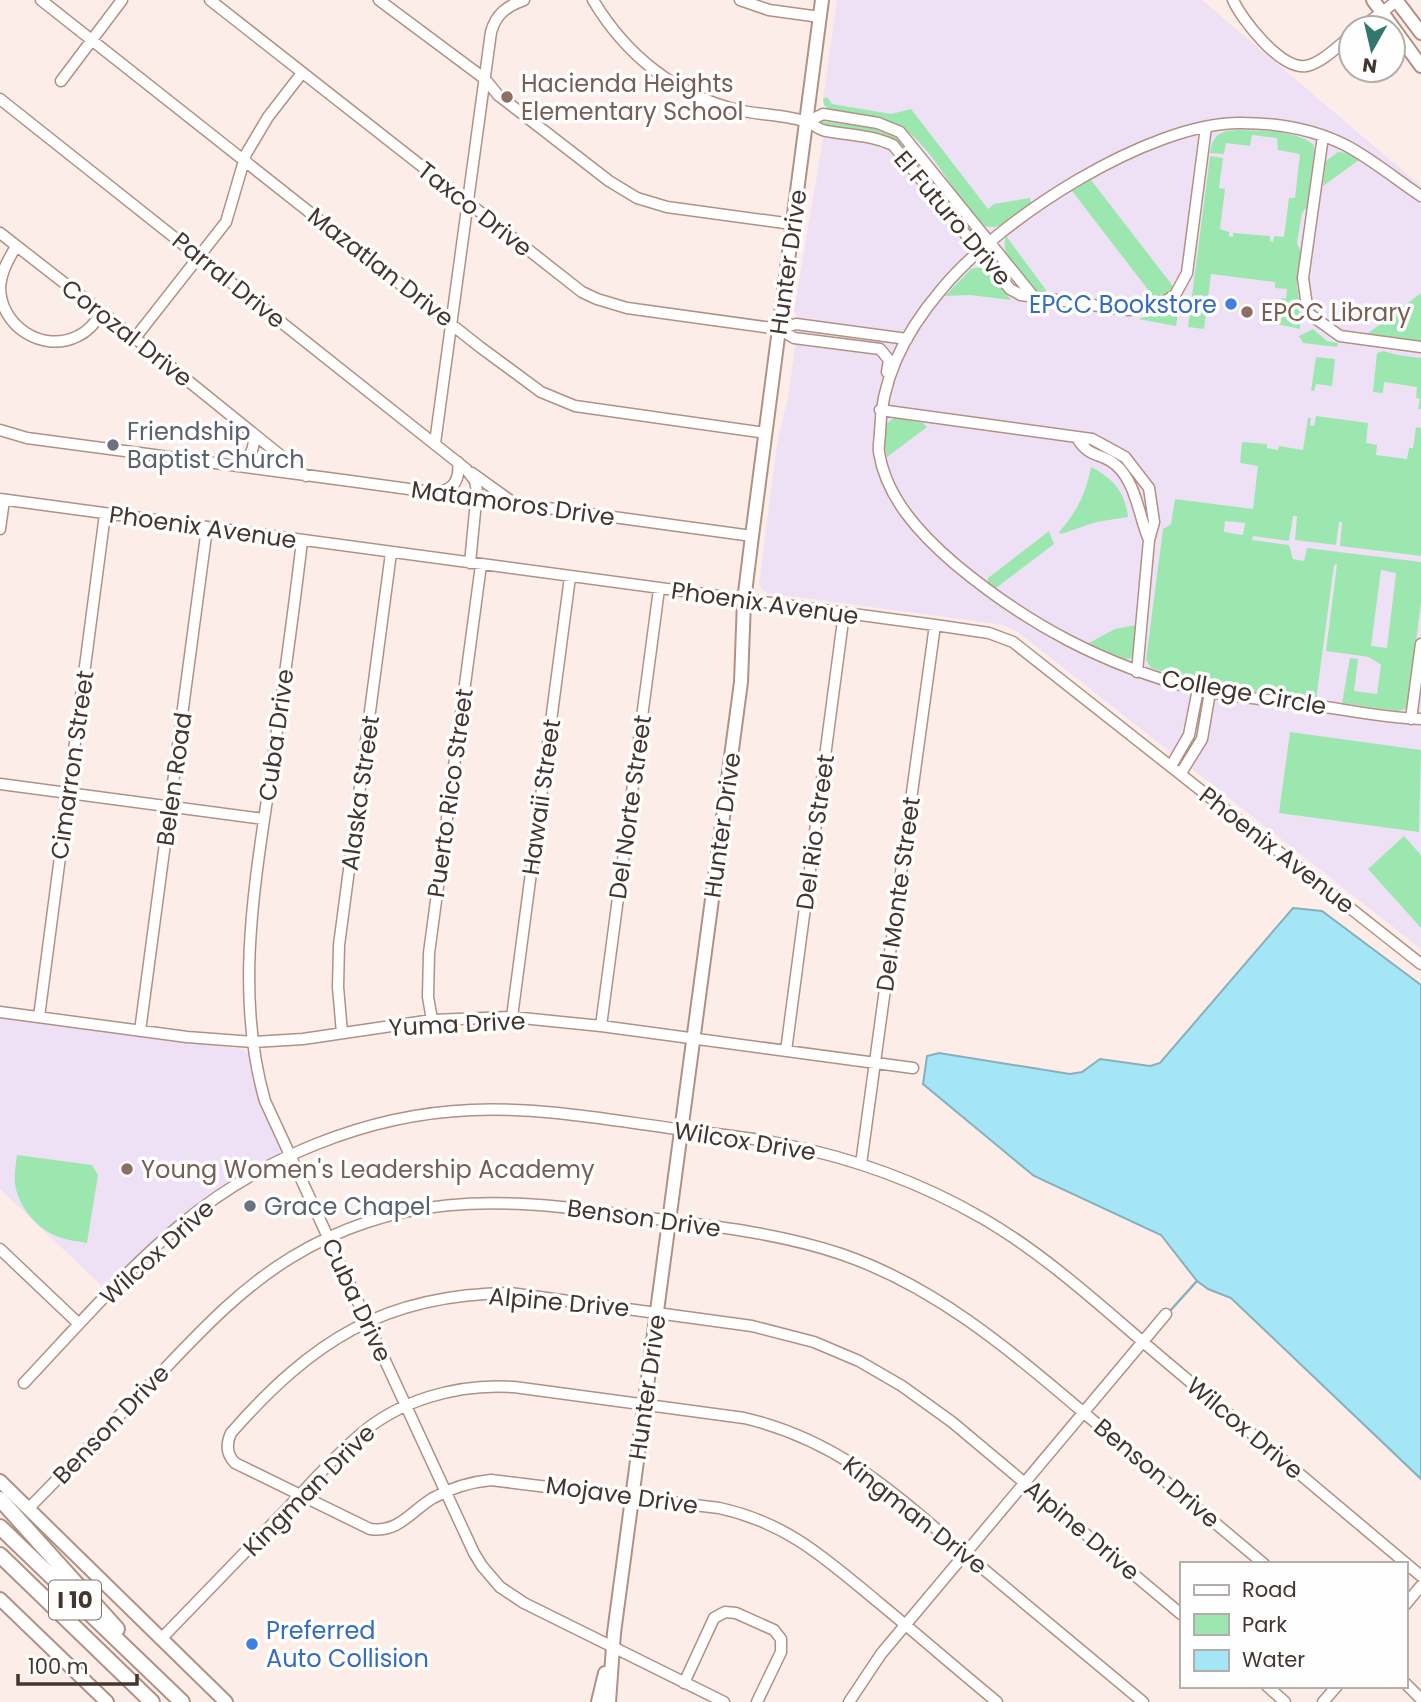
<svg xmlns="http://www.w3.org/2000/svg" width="1421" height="1702" viewBox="0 0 1421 1702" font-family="Poppins,sans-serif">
  <rect width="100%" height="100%" fill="#fcede8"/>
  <path fill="#efe1f5" d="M837 0H1202L1421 186V949L1019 633 1003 625 768 593 762 590 759 584 777 444 788 397 799 320 794 311 828 110 824 105 823 99Z
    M0 1017 243 1049 248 1054 260 1106 282 1153 226 1184 178 1218 105 1289 0 1189Z"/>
  <path fill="#9ce7b0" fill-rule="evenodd" d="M827 97 832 104 891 114 911 109 988 209 994 204 1030 198 1031 204C1017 214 1004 231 985 226 955 201 937 152 905 130 881 112 844 124 824 105L823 99Z
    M822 121 885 130 899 137 979 237 975 239C955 212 912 143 881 134 862 128 841 128 821 125Z
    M1238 130C1261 131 1295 129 1314 145V153L1307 207 1302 213 1297 243 1301 253 1297 285 1301 314 1300 329 1277 324 1281 298 1286 299 1287 289 1275 288V282L1211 274 1204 329 1188 327 1210 156 1223 158 1219 188 1225 189 1220 229 1229 232V236L1233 237V233L1270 236V241L1273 242 1274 236 1284 237 1289 198H1295L1300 154 1278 150 1277 138 1252 135 1250 146 1226 143 1224 154 1210 153C1213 134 1220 131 1238 130Z
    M1338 152 1350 153 1359 160 1323 186 1326 161Z
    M1091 180 1172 285V292L1160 300H1156L1072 191Z
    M1006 236 1049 294 1033 291C1021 275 999 258 1006 236Z
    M980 267 990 271 1011 300 970 295 945 296 971 269Z
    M1421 293V342L1367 334Z
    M1180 301 1176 326 1138 319 1165 312Z
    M1313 329 1327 341 1338 343 1337 347 1303 343 1299 336Z
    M1383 351 1398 355 1421 358V409H1418L1420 399 1416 398 1417 387 1384 382 1383 393 1373 392 1377 353Z
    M1316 357 1335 359 1332 386 1316 384 1314 391H1311Z
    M1316 416 1368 423 1366 443 1377 445 1376 455 1407 459 1409 448H1413L1416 427 1421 428V556L1340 546 1342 522H1339L1336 545 1295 540 1297 516H1293L1289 541 1253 536 1252 540 1289 545 1293 559 1304 561 1307 548 1421 562V603L1408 702 1406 709 1397 711 1342 703 1350 658 1358 659 1354 691 1377 694 1381 665 1369 657 1326 651 1337 564 1334 565 1316 700 1220 687 1151 668 1146 660 1163 529 1171 524 1175 499 1253 509 1258 466 1240 463 1242 442 1267 444V448L1278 450 1279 446 1303 450 1308 418H1311L1310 425 1314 426ZM1225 521 1245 523 1243 535 1224 532ZM1381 570 1396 573 1387 648 1371 646Z
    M894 418 923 423 927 427 887 457 884 442 886 424Z
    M1091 467C1114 479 1125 492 1128 517L1096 522 1061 534 1059 532C1077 512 1086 493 1091 467Z
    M1049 531 1054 544 996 588 988 584V578Z
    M1136 625 1138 626 1135 655C1121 668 1101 651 1087 644L1115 629Z
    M1290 732 1421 750 1419 832 1279 813Z
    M1404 836 1421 855V928L1368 869Z
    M17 1155 92 1165 98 1175 87 1243C76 1241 65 1240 54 1235 35 1227 17 1204 15 1183 14 1174 16 1164 17 1155Z"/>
  <path fill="#a4e5f6" stroke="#87b0bb" stroke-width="2" d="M1293 908 1322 911 1421 985V1479L1231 1298 1208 1289 1197 1281 1161 1235 1034 1176 923 1084 927 1056 939 1053 1070 1074 1082 1072 1100 1059 1150 1066 1160 1063Z"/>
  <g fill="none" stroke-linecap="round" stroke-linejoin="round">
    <path stroke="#87b0bb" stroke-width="2.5" d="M1169 1312 1197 1281"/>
    <g stroke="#b29185" stroke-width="13">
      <path id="minor" d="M41 0 480 347 541 392 575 406 766 433
        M210 0 582 292 597 299 627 308 779 329 794 338 880 349 889 360 887 372
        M379 0 485 79 498 95 609 181 637 198 667 207 792 224
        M593 0C625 54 676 96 738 110 759 115 788 115 807 122 814 124 818 130 826 131 849 135 871 135 893 145L1010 289 1021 295 1128 310 1156 307 1175 295 1187 273 1206 127
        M740 0 769 10 820 17
        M1233 0C1242 20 1281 70 1306 66 1322 63 1339 45 1351 36
        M1361 28 1398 0
        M61 81 122 0
        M0 99 466 469 475 481 477 491 470 563
        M807 122 823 114 878 123 900 132 1033 296
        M1323 136 1303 278 1308 313 1340 336 1421 347
        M1421 196C1397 180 1373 160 1347 146 1314 129 1277 123 1241 123 1149 122 998 220 941 290 906 331 881 377 880 432 880 438 878 446 879 452 886 498 921 535 955 564 1028 625 1104 665 1196 689 1234 698 1274 700 1312 705 1348 710 1385 718 1421 719
        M0 233 135 338 306 476
        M16 246C9 259 1 271 0 287 0 326 43 354 78 336 89 331 95 322 102 313
        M779 329 796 324 907 339
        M135 338 226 222 246 154 268 117 302 73
        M880 410 1092 439 1125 457 1149 488 1154 522 1149 540 1137 672
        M0 430 27 438C269 470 510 502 752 536
        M1077 438C1090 459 1101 452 1116 465 1136 482 1139 517 1149 540
        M435 443 491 32C496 14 507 6 524 0
        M235 465C250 460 256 449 253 433
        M472 473 511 501
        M439 492C455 489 460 478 458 462
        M0 499 935 625 989 633 1013 642 1421 964
        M0 529 4 500
        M302 541C293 618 282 696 271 773 255 882 234 993 265 1101L474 1553 482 1566 500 1587 524 1603 724 1702
        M1411 719 1421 644
        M1171 766 1189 735 1198 689
        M1181 773 1202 739 1210 692
        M0 784 264 819
        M0 1012 187 1037 253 1042 303 1039 432 1020 512 1017 601 1026 913 1068
        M39 1017 105 514
        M512 1017 570 577
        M432 1020 428 997 429 953 481 565
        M601 1026 659 589
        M140 1031 207 528
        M342 1033 338 987 339 945 391 553
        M786 1051 844 613
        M861 1164 935 625
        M0 1249 79 1324
        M24 1383C74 1330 123 1273 179 1226 260 1158 367 1114 472 1110 541 1107 609 1120 677 1129 712 1134 748 1137 782 1144 853 1158 920 1182 982 1218 1048 1256 1105 1310 1163 1359 1249 1431 1335 1503 1421 1576
        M28 1509C71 1465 113 1422 156 1378 198 1334 239 1289 292 1257 395 1194 497 1197 611 1213 688 1224 767 1229 841 1254 938 1287 1013 1353 1090 1418 1148 1466 1206 1515 1264 1564
        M1405 1605 1421 1586
        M161 1639C201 1598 240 1557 280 1516 305 1490 328 1463 355 1439 397 1400 458 1383 514 1387L744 1418C843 1441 900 1499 975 1562 1031 1609 1087 1655 1143 1702
        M684 1683 714 1618 725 1612 736 1613 774 1630 781 1639V1652L757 1702
        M1405 1683 1421 1699
        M1267 1686 1285 1702
        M849 1702 881 1654 1166 1314
        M997 1702C957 1669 918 1635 878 1602 826 1559 788 1523 719 1508L491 1480C470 1482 451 1488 433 1498 411 1511 399 1533 370 1529L235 1463C226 1454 226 1444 231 1433 312 1341 384 1294 510 1293L752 1326 814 1342 859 1361 902 1386 952 1422 1181 1614
        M1323 1702 1337 1686"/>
    </g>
    <g stroke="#b29185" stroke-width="16">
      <path id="major" d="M1373 0 1421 66
        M1396 0 1421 33
        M0 1481 226 1702
        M0 1599 107 1702
        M598 1702 605 1673
        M609 1702 614 1633 741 682 744 601 752 536 822 0"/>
    </g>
    <g stroke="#b29185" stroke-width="18">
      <path id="highway" d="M0 1499 117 1629
        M0 1527 182 1702
        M0 1555 152 1702"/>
    </g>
    <use href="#minor" stroke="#fff" stroke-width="10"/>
    <use href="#major" stroke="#fff" stroke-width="12"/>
    <use href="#highway" stroke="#fff" stroke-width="14"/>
  </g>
  <g fill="#8d6e63" stroke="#fefefe" stroke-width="2.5">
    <circle cx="507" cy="97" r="7"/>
    <circle cx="1247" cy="312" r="7"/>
    <circle cx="127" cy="1169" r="7"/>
  </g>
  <g fill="#3f7fe0" stroke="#fefefe" stroke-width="2.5">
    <circle cx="1231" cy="304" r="7"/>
    <circle cx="252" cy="1644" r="7"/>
  </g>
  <g fill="#6b7280" stroke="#fefefe" stroke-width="2.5">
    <circle cx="113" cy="445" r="7"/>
    <circle cx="250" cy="1206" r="7"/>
  </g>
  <g text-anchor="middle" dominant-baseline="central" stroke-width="7" stroke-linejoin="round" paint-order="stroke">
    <rect fill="#fefefe" stroke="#7b716e" stroke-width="2" x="49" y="1580.5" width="52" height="39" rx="5"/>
    <g font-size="23" font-weight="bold" fill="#433530">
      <text x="75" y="1600">I 10</text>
    </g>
    <g font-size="24" fill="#785e54" stroke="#fefefe" text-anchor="start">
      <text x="521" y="83">Hacienda Heights<tspan x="521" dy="28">Elementary School</tspan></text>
      <text x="1261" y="312">EPCC Library</text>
      <text x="141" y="1169">Young Women's Leadership Academy</text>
    </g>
    <g font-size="24" fill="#433530" stroke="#fefefe">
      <text transform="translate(475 209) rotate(38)">Taxco Drive</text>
      <text transform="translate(953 218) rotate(50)">El Futuro Drive</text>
      <text transform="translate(788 262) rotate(-82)">Hunter Drive</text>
      <text transform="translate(381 267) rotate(38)">Mazatlan Drive</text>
      <text transform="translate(229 280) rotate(39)">Parral Drive</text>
      <text transform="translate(127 333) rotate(38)">Corozal Drive</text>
      <text transform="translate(513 503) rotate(8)">Matamoros Drive</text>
      <text transform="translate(203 527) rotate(8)">Phoenix Avenue</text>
      <text transform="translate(765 603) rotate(8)">Phoenix Avenue</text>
      <text transform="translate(1244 692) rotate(10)">College Circle</text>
      <text transform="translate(276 735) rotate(-82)">Cuba Drive</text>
      <text transform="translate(72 765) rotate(-82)">Cimarron Street</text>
      <text transform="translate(174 779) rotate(-82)">Belen Road</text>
      <text transform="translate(360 793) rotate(-82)">Alaska Street</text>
      <text transform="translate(450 793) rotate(-82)">Puerto Rico Street</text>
      <text transform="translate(541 797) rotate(-82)">Hawaii Street</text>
      <text transform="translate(630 807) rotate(-82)">Del Norte Street</text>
      <text transform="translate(722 825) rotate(-82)">Hunter Drive</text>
      <text transform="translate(815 832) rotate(-82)">Del Rio Street</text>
      <text transform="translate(1277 850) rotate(38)">Phoenix Avenue</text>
      <text transform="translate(898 894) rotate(-82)">Del Monte Street</text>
      <text transform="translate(457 1024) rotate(-3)">Yuma Drive</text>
      <text transform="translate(745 1141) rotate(9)">Wilcox Drive</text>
      <text transform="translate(644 1218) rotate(8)">Benson Drive</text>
      <text transform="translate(157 1252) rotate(-42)">Wilcox Drive</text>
      <text transform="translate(357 1300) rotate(65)">Cuba Drive</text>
      <text transform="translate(559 1302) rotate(5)">Alpine Drive</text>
      <text transform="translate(647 1387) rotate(-82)">Hunter Drive</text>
      <text transform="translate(111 1424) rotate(-46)">Benson Drive</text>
      <text transform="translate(1245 1428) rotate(40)">Wilcox Drive</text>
      <text transform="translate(1157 1473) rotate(40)">Benson Drive</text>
      <text transform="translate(309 1490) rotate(-45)">Kingman Drive</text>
      <text transform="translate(622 1495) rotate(8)">Mojave Drive</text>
      <text transform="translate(915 1515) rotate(38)">Kingman Drive</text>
      <text transform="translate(1082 1530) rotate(40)">Alpine Drive</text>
    </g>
    <g font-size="24" fill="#366cbe" stroke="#fefefe" text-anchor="end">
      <text x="1217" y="304">EPCC Bookstore</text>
      <text x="266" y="1630" text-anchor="start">Preferred<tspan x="266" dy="28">Auto Collision</tspan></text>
    </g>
    <g font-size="24" fill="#5b616d" stroke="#fefefe" text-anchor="start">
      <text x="127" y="431">Friendship<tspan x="127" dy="28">Baptist Church</tspan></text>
      <text x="264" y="1206">Grace Chapel</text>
    </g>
  </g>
  <rect x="1180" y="1562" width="228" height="126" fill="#fefefe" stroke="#b3aeac" stroke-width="2"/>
  <rect x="1194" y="1585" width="35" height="10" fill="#ffffff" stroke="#b3aeac" stroke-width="2"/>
  <text x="1242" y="1597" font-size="21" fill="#433530">Road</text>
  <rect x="1194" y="1614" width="35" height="21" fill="#9ce7b0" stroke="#b3aeac" stroke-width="2"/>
  <text x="1242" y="1632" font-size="21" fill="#433530">Park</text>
  <rect x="1194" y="1650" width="35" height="21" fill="#a4e5f6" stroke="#b3aeac" stroke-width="2"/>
  <text x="1242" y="1667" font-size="21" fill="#433530">Water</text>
  <g transform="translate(1372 49) rotate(188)"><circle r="33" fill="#fefefe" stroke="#b3aeac" stroke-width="2"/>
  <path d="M0-5L12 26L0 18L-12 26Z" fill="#33776c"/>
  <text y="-10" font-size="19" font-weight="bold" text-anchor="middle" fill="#433530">N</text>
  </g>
  <path d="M18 1674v10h119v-10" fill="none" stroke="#433530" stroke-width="3.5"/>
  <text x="28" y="1674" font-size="21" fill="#433530" stroke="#fefefe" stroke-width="5" paint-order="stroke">100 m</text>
</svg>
